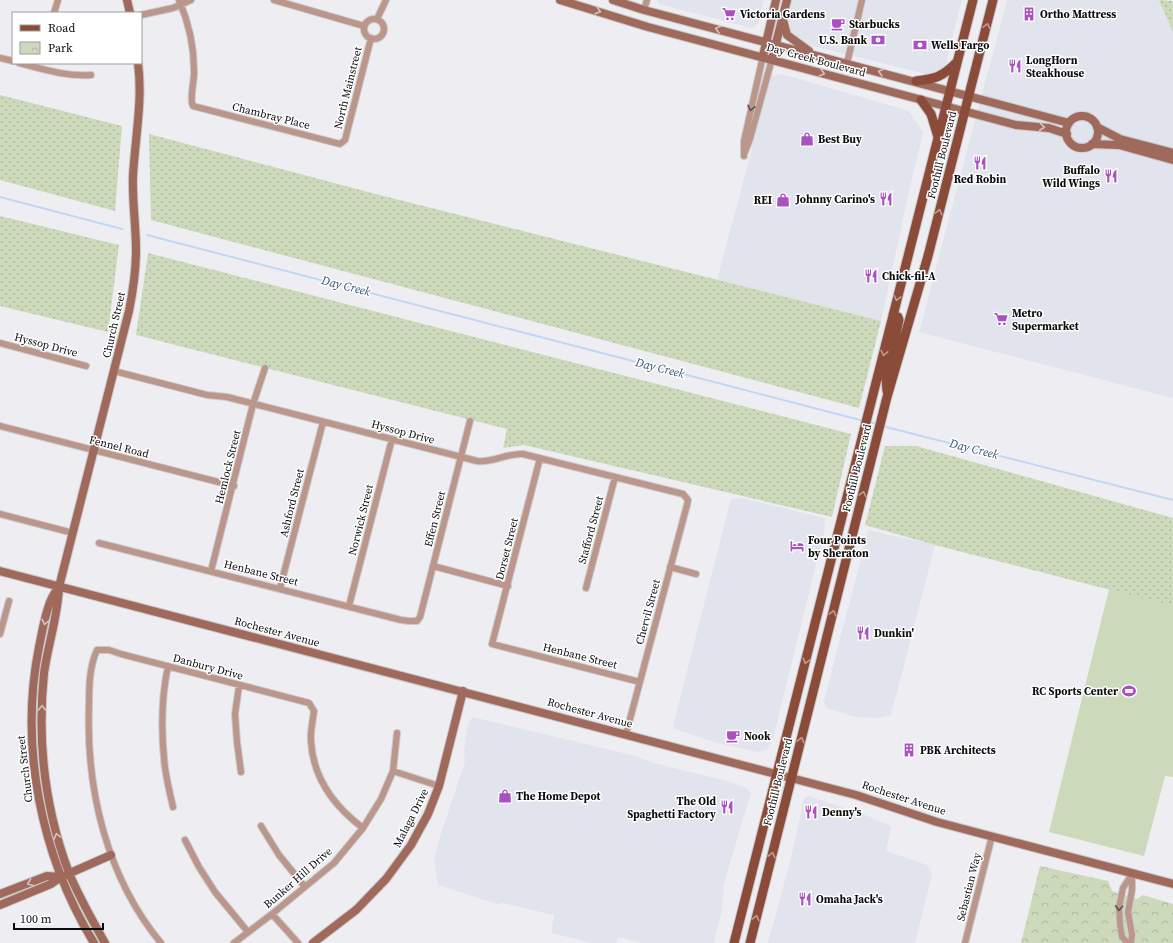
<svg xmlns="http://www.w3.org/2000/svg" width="1173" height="943" viewBox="0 0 1173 943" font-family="'Source Serif 4',serif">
  <defs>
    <pattern id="grass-dots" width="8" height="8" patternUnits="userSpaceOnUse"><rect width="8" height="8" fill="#ccd9ba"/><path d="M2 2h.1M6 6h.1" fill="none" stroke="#aeb99f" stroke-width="1.8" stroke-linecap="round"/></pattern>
    <pattern id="park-crowns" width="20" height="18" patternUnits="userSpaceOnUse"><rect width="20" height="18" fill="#ccd9ba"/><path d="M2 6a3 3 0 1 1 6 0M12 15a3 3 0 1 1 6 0" fill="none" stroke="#aeb99f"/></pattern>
  </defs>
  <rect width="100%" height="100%" fill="#eeeef2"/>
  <path fill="#e1e3ed" d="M656 0H764L758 24 752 28 659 4Z
    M791 0H962L946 63 939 71 930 75 805 44 792 37 788 29 787 15Z
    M1007 0H1160L1173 30V398L919 332Z
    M781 74 909 111 923 132 909 191 881 321 717 280 771 77Z
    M742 498 825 518 824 532 773 739 768 749 758 752 713 742 676 729 673 726 731 499Z
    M868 530 935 545 891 715 877 718 856 717 826 708 824 702Z
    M472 717 635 756 657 764 731 782 748 789 751 794 747 805 724 884 721 915 714 943H642L618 937 616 943H591L552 933V930L554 915 503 903 497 904 438 885 434 860 439 840 465 762 464 753 467 727Z
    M808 796 863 814 891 826 886 851 927 865 932 874 915 943H768L791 858 804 799Z"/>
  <path fill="url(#grass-dots)" d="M1159 0 1173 1V32Z
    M0 95 122 126 115 211 0 180Z
    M149 134 372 193 881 321 859 408 151 220Z
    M0 216 119 245 108 332 0 306Z
    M148 253 851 434 832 517 524 445 503 448 507 429 136 335Z
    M885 446H916L1173 518V606L935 545 865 525Z"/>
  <path fill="url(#park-crowns)" d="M1040 866 1108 881 1112 891 1137 899 1143 895 1173 904V943H1021Z"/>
  <path fill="#ccd9ba" d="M1109 589 1173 606V777L1165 776 1144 856 1049 832Z"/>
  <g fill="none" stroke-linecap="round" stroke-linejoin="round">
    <path stroke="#c1d7f4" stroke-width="2" d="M0 197 122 229
      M147 235 864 421
      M869 422 878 424
      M882 426 1173 500"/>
    <g stroke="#cacacd" stroke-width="8">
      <path id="street" d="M179 0C188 21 194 47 194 70 195 79 189 99 193 106L340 144 345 140 371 38
        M274 0 364 26
        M644 10 647 0
        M54 13 58 0
        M141 15 173 8 191 0
        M377 19 386 0
        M364 29a10 10 0 1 1 20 0a10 10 0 1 1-20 0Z
        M0 58 13 61
        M19 63C42 69 67 77 91 75
        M847 63 862 0
        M745 152 750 139 772 59
        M744 156V141L763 56
        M0 343 86 366
        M114 371 207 395 227 397 477 461C494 463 506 453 523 454L683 494 688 500 687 505 626 734
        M0 426 234 486
        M540 458 492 644 640 682
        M0 514 73 533
        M99 543 401 620 409 621H417L420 617 470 421
        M433 566 508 586
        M670 567 696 574
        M211 571 253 404 265 368
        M280 588 323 422
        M586 588 615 477
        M349 606 392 439
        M0 634 9 601
        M168 666C161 699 161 734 165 768 167 781 170 794 173 807
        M239 686 235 714 237 742 241 772
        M393 771 439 786
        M261 826 279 855 305 887
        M185 840 199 867 215 892 248 932
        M272 914 298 943
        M161 943C107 878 86 790 89 707 89 689 89 667 97 650H109L121 654 309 703 314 711C313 721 310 731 311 741 313 778 335 807 363 828
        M234 943 272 914 334 863 363 828 381 799 393 771 397 733
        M965 943 992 836
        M1128 943 1122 937 1120 924 1119 907 1123 888 1132 874
        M1131 943 1132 935 1128 912 1132 890V874"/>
    </g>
    <g stroke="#cacacd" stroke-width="10">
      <path id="secondary" d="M127 0 130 13
        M560 0 648 27 1016 125 1049 128 1067 134
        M613 0 644 10 1069 123
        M783 20 787 35 809 51
        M763 56 776 0
        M772 59 787 0
        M1066 132a16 16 0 1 1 32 0a16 16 0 1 1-32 0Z
        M1097 127 1120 139 1173 153
        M1092 144 1119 145 1173 160
        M0 571 856 795 937 822 1173 884
        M59 587C56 591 53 595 51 600 45 613 42 633 39 647 19 747 41 856 94 943
        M0 894 47 876 61 877
        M0 905 51 884 61 877 111 855
        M105 943C92 920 79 897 69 873 45 809 37 741 44 673 48 644 58 616 59 587L129 311C133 291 136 271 136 250 136 225 132 201 133 176 135 139 143 100 138 63
        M313 943 356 910 386 879 411 845 428 814 439 786 463 691"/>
    </g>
    <g stroke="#cacacd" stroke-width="11">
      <path id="primary" d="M916 81C935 79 942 77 956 63
        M921 100 931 114 938 137
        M887 391 886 379 899 320 898 317 893 315
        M734 943 973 0
        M750 943 887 397 928 256 993 0"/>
    </g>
    <use href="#street" stroke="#bb968b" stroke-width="6"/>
    <use href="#secondary" stroke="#9f6a5b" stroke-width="8"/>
    <use href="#primary" stroke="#8a4b39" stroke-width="9"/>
  </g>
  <defs><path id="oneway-chevron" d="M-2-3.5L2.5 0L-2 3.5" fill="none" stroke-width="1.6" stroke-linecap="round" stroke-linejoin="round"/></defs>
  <g stroke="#d9c3bd">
    <use href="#oneway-chevron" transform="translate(598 11) rotate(17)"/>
    <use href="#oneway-chevron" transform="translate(718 29) rotate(-165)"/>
    <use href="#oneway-chevron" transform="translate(881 72) rotate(-165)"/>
    <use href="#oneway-chevron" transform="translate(822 73) rotate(15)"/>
    <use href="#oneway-chevron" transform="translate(1042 127) rotate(6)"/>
    <use href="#oneway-chevron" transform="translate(45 622) rotate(104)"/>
    <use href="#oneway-chevron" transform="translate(42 708) rotate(-89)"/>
    <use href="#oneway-chevron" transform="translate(57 836) rotate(-105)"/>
    <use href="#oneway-chevron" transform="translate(30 883) rotate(159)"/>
  </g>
  <g stroke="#bf9c92">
    <use href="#oneway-chevron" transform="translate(987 26) rotate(-76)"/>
    <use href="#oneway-chevron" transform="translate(939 212) rotate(-76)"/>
    <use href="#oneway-chevron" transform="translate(897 298) rotate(104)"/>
    <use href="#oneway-chevron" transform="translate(884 353) rotate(104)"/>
    <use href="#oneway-chevron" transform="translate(863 494) rotate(-76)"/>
    <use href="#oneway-chevron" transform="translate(833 613) rotate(-76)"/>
    <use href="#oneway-chevron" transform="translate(806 661) rotate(105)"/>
    <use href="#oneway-chevron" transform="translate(801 740) rotate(-76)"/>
    <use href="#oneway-chevron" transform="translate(772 855) rotate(-76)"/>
    <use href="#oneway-chevron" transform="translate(756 918) rotate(-76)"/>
  </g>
  <g stroke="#63504c">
    <use href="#oneway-chevron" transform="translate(751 108) rotate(102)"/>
    <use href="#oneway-chevron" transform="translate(1119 908) rotate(93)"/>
  </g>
  <defs>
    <g id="supermarket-bare" transform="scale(1.08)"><path d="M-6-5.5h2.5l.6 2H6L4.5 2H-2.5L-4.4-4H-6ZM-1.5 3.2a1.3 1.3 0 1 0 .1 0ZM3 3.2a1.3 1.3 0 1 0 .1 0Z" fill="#a851bf" stroke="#fff" stroke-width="2.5" paint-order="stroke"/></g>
    <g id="building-bare" transform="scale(1.08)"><path d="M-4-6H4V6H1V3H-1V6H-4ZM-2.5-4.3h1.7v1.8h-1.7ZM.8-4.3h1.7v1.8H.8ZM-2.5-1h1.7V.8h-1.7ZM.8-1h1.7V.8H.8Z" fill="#a851bf" stroke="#fff" stroke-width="2.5" paint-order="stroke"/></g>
    <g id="cafe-bare" transform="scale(1.08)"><path d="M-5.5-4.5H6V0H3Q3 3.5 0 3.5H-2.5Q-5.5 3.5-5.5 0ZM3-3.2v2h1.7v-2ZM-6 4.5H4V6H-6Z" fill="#a851bf" stroke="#fff" stroke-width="2.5" paint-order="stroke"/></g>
    <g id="bank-bare" transform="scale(1.08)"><path d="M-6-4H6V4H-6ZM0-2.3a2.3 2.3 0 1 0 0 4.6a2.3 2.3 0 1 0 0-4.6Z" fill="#a851bf" stroke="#fff" stroke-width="2.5" paint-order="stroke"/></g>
    <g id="restaurant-bare" transform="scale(1.08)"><path d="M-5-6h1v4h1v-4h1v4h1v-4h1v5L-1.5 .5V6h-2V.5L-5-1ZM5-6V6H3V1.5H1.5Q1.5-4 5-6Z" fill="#a851bf" stroke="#fff" stroke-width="2.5" paint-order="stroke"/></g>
    <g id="shop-bare" transform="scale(1.08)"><path d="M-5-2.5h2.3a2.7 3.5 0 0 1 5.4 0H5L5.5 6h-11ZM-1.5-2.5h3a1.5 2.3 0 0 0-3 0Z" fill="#a851bf" stroke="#fff" stroke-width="2.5" paint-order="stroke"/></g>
    <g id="hotel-bare" transform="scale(1.08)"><path d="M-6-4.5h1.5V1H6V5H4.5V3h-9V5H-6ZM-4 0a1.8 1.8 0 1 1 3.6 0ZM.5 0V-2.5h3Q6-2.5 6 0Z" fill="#a851bf" stroke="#fff" stroke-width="2.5" paint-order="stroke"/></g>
    <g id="stadium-bare" transform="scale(1.08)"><path d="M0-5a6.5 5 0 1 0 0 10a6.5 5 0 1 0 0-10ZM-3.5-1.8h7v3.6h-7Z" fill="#a851bf" stroke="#fff" stroke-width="2.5" paint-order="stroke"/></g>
  </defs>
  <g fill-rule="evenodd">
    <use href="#supermarket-bare" x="729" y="14"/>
    <use href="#building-bare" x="1029" y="14"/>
    <use href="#cafe-bare" x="838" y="24"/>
    <use href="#bank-bare" x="878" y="40"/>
    <use href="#bank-bare" x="920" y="45"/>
    <use href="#restaurant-bare" x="1015" y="66"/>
    <use href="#shop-bare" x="807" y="139"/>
    <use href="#restaurant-bare" x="980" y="163"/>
    <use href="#restaurant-bare" x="1111" y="176"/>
    <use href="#restaurant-bare" x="886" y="199"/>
    <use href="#shop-bare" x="783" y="200"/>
    <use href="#restaurant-bare" x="871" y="276"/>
    <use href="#supermarket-bare" x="1001" y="319"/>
    <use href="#hotel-bare" x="797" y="546"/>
    <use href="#restaurant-bare" x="863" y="633"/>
    <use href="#stadium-bare" x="1129" y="691"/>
    <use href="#cafe-bare" x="733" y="736"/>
    <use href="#building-bare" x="909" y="750"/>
    <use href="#shop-bare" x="505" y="796"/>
    <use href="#restaurant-bare" x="727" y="807"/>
    <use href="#restaurant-bare" x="811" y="812"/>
    <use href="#restaurant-bare" x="805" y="899"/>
  </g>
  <g text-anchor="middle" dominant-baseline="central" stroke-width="3" stroke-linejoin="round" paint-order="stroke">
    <g font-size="11" font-weight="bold" fill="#0b0b0c" stroke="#fff" text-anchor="start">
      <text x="740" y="14">Victoria Gardens</text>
      <text x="1040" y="14">Ortho Mattress</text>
      <text x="849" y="24">Starbucks</text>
      <text x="867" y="40" text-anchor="end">U.S. Bank</text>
      <text x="931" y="45">Wells Fargo</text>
      <text x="1026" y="60">LongHorn<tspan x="1026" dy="13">Steakhouse</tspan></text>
      <text x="818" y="139">Best Buy</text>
      <text x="1100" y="170" text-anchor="end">Buffalo<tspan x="1100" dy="13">Wild Wings</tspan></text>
      <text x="980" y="179" text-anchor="middle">Red Robin</text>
      <text x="875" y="199" text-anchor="end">Johnny Carino's</text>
      <text x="772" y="200" text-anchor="end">REI</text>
      <text x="882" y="276">Chick-fil-A</text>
      <text x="1012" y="313">Metro<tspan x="1012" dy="13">Supermarket</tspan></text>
      <text x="808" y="540">Four Points<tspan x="808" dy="13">by Sheraton</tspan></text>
      <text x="874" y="633">Dunkin'</text>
      <text x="1118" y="691" text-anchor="end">RC Sports Center</text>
      <text x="744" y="736">Nook</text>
      <text x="920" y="750">PBK Architects</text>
      <text x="516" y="796">The Home Depot</text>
      <text x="716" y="801" text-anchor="end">The Old<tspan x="716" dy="13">Spaghetti Factory</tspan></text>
      <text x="822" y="812">Denny's</text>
      <text x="816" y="899">Omaha Jack's</text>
    </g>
    <g font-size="11" fill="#0b0b0c" stroke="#fff">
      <text transform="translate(816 60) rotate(15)">Day Creek Boulevard</text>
      <text transform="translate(348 88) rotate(-76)">North Mainstreet</text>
      <text transform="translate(271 116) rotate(14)">Chambray Place</text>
      <text transform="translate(942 155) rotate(-76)">Foothill Boulevard</text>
      <text transform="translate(114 325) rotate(-77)">Church Street</text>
      <text transform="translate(46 345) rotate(15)">Hyssop Drive</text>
      <text transform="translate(403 432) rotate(15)">Hyssop Drive</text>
      <text transform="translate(119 447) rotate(14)">Fennel Road</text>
      <text transform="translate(228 467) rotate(-76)">Hemlock Street</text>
      <text transform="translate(857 468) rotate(-76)">Foothill Boulevard</text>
      <text transform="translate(292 503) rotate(-76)">Ashford Street</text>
      <text transform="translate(435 519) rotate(-76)">Effen Street</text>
      <text transform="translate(361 520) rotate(-76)">Norwick Street</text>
      <text transform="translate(591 530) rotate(-75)">Stafford Street</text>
      <text transform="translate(507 549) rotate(-76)">Dorset Street</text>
      <text transform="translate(261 573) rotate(14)">Henbane Street</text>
      <text transform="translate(648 612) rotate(-75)">Chervil Street</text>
      <text transform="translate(277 632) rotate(15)">Rochester Avenue</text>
      <text transform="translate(580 656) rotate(14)">Henbane Street</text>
      <text transform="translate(208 667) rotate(15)">Danbury Drive</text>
      <text transform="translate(590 713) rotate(15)">Rochester Avenue</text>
      <text transform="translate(25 769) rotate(-97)">Church Street</text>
      <text transform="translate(778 782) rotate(-76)">Foothill Boulevard</text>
      <text transform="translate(904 798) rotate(18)">Rochester Avenue</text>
      <text transform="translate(411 818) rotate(-63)">Malaga Drive</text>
      <text transform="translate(298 878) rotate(-41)">Bunker Hill Drive</text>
      <text transform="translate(969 887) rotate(-76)">Sebastian Way</text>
    </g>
    <g font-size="12" font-style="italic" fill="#32527a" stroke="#fff">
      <text transform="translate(346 286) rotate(14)">Day Creek</text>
      <text transform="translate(660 368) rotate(14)">Day Creek</text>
      <text transform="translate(974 449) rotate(14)">Day Creek</text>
    </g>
  </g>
  <rect x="12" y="12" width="130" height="52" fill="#ffffff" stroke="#9d9d9e"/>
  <rect x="20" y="25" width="20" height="6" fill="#8a4b39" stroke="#9d9d9e"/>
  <text x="48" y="32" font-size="12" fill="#0b0b0c">Road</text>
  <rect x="20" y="42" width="20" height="12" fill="url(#park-crowns)" stroke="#9d9d9e"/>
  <text x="48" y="52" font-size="12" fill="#0b0b0c">Park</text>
  <path d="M14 923v6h89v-6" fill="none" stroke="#0b0b0c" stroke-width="2"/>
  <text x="20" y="923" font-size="12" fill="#0b0b0c" stroke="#ffffff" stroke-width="3" paint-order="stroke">100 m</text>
</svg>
